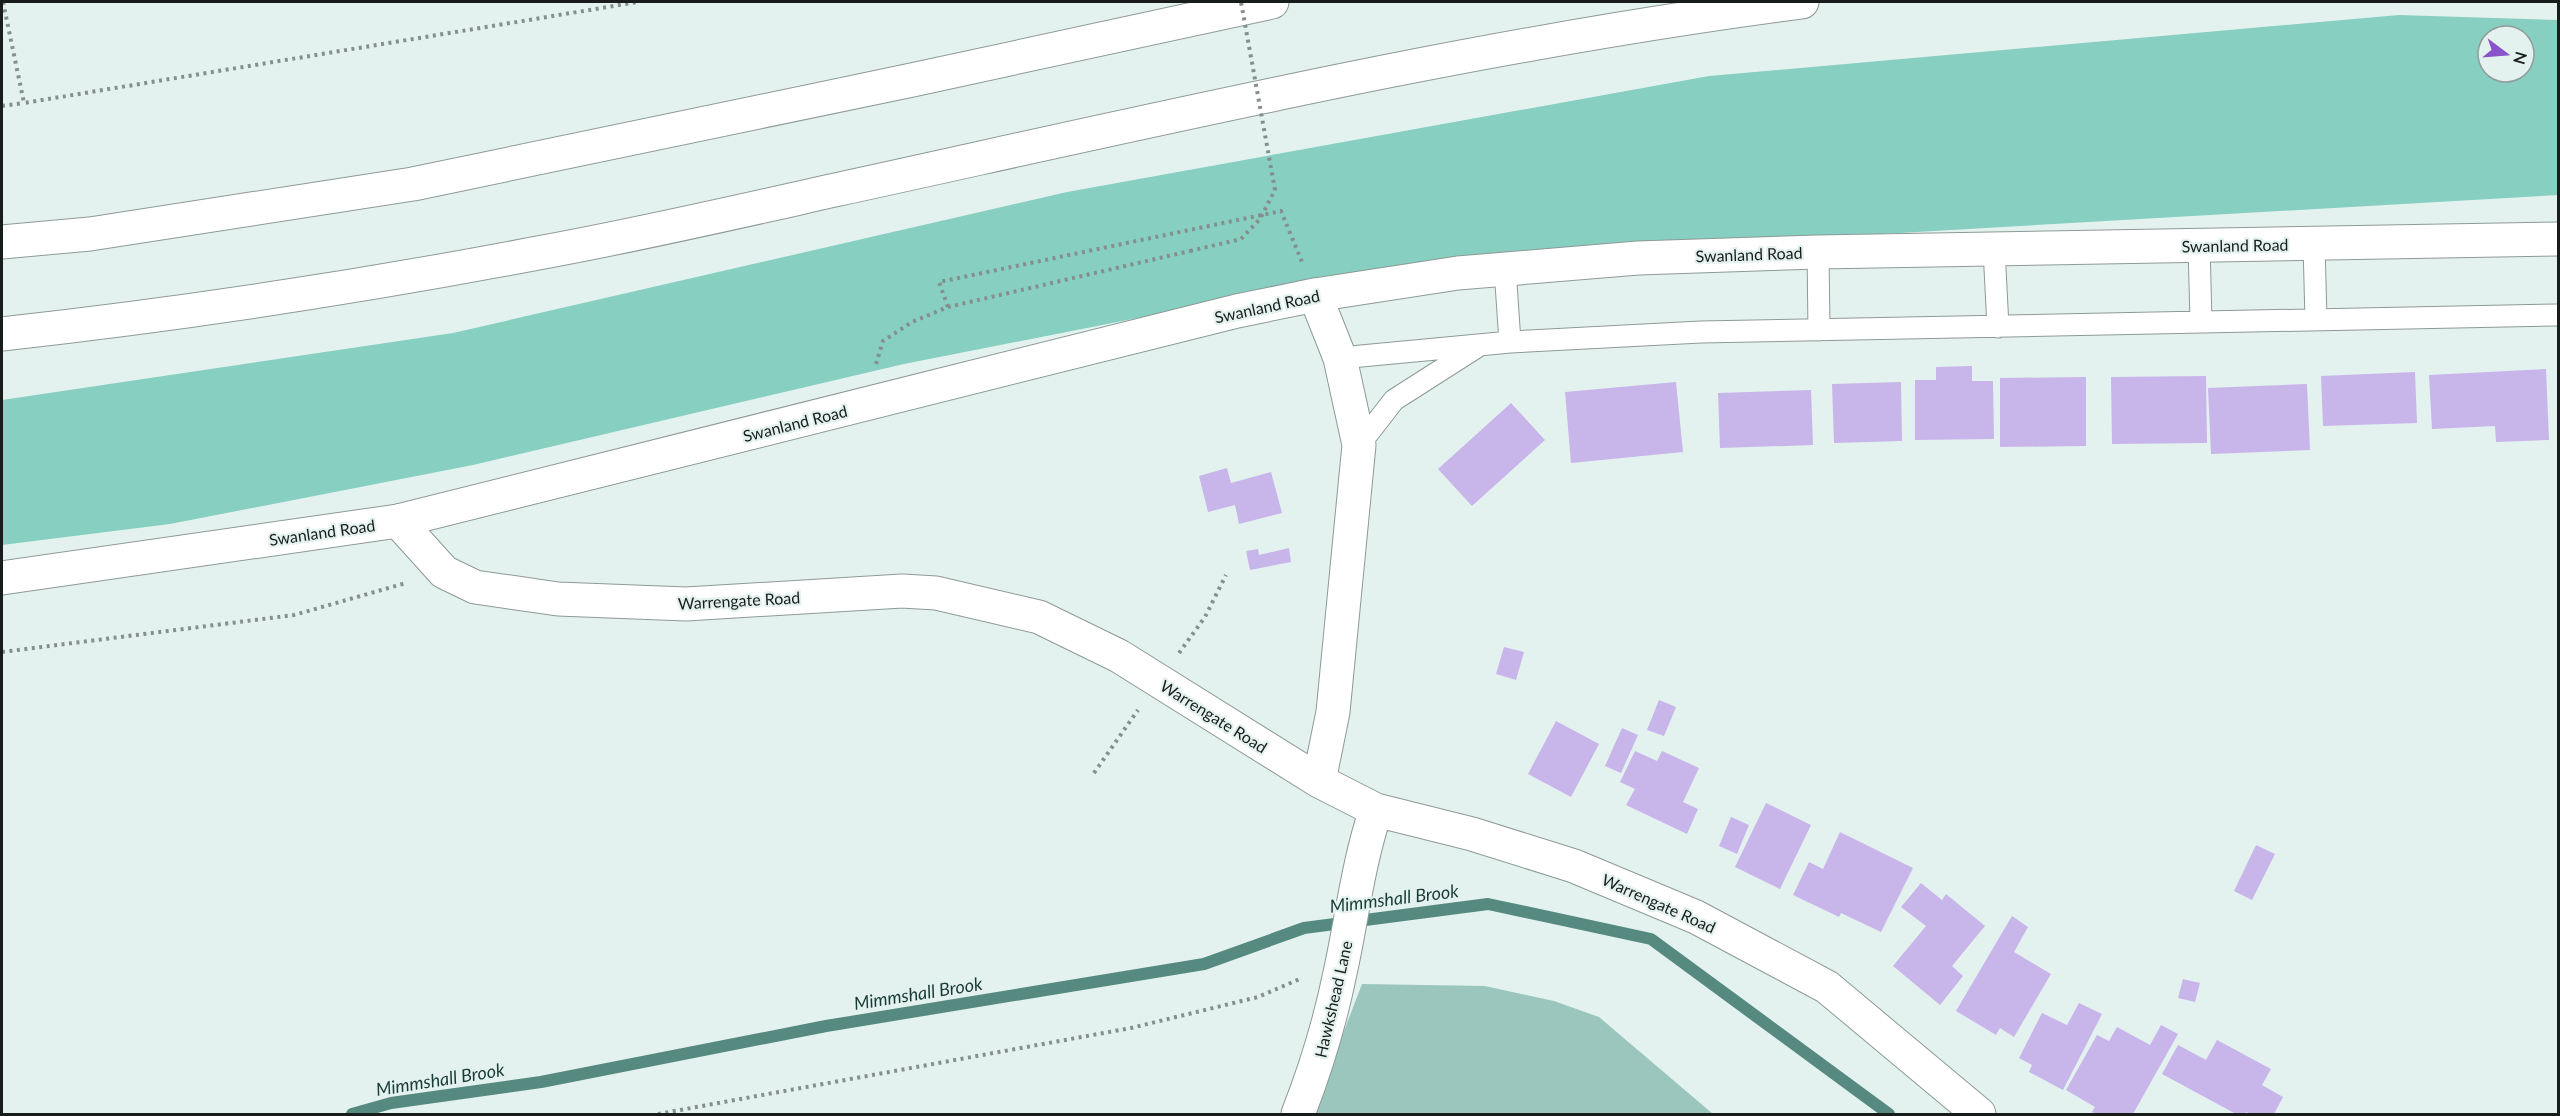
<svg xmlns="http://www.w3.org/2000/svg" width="2560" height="1116" viewBox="0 0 2560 1116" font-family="Lato,sans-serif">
  <rect width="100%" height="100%" fill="#e4f2ef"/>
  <path fill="#9bc6bd" d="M1362 984 1485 986 1554 1001 1599 1017 1713 1114H1312Z"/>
  <path fill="#86cfc1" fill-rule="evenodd" d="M2399 15 2558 20V195L1431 260 904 364 473 465 170 524 2 545V400L453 333 1067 192 1709 76ZM2488 36H2524V72H2488Z"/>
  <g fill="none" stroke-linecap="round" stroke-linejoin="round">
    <path stroke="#568a80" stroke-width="12" d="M352 1114 391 1103 541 1082 826 1026 1204 964 1304 928 1488 904 1651 939 1889 1114"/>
  </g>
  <path fill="#c8b5ea" d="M1972 366V381H1993L1994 439 1915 440V380H1936V367Z
    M2546 369 2549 440 2496 442 2495 426 2432 429 2429 375Z
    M2415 372 2417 423 2323 426 2321 376Z
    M2206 376 2207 443 2112 444 2111 377Z
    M2086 377V446L2000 447V378Z
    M1676 382 1683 452 1571 463 1565 392Z
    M1901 382 1902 441 1834 443 1832 384Z
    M2307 384 2310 450 2211 454 2208 388Z
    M1811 390 1813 445 1720 448 1718 393Z
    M1511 403 1545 440 1472 506 1438 469Z
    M1227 468 1231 483 1271 472 1282 513 1239 524 1235 505 1208 512 1199 476Z
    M1289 548 1291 562 1250 570 1246 551 1258 549 1259 555Z
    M1504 647 1524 652 1516 680 1496 674Z
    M1659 700 1676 707 1664 736 1647 730Z
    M1556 721 1599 744 1571 797 1528 774Z
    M1622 728 1638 735 1621 773 1605 766Z
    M1635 751 1657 761 1662 751 1699 768 1683 802 1698 809 1687 834 1626 805 1635 789 1620 782Z
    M1766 803 1811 825 1780 889 1735 867Z
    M1731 817 1749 825 1737 854 1719 846Z
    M1840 832 1913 868 1881 932 1841 913 1839 917 1793 895 1809 862 1823 869Z
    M2256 845 2275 854 2252 900 2234 891Z
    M1921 883 1942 900 1946 894 1985 926 1952 966 1963 976 1940 1005 1893 966 1926 926 1901 907Z
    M2012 916 2028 927 2014 952 2051 974 2014 1037 2000 1028 1996 1035 1956 1011Z
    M2183 979 2200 983 2195 1002 2178 998Z
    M2079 1003 2102 1014 2063 1090 2029 1072 2032 1065 2019 1058 2042 1013 2067 1025Z
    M2161 1025 2178 1034 2133 1114H2096L2092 1112 2095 1107 2066 1090 2097 1035 2109 1041 2117 1027 2150 1045Z
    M2217 1040 2271 1069 2262 1085 2283 1097 2274 1114H2250L2246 1112 2245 1114H2236L2162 1074 2178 1045 2206 1060Z"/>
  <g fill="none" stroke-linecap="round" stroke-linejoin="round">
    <g stroke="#8d9a97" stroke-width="23">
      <path id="service" d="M2314 244 2316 320
        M2199 245 2201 322
        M1994 249 1998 327
        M1818 252 1819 330
        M1505 269 1510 342
        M1340 358 1510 342 1701 332 2558 315
        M1359 445 1394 400 1477 347"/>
    </g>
    <g stroke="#8d9a97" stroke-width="35">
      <path id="minor" d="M1315 295 1340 358 1359 445 1333 712 1319 781
        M398 521 444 572 475 587 558 599 686 604 902 591 936 593 1039 617 1119 656 1319 781 1376 810 1472 834 1574 866 1696 917 1827 987 1979 1114
        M1298 1114C1316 1068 1330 1022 1340 973 1352 919 1358 863 1376 810"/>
    </g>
    <g stroke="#8d9a97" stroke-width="35">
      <path id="tertiary" d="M2 578 398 521 1237 311 1315 295 1458 273 1638 258 1818 252 2558 239"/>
    </g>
    <g stroke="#8d9a97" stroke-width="35">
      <path id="motorway" d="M2 242 90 234 413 184 912 80 1272 2
        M2 334C182 314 360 287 538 253 638 235 737 212 835 190 1156 120 1476 44 1802 2"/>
    </g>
    <path stroke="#858f8d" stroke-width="4" stroke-dasharray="3 4.5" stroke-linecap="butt" d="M3 2 24 103 638 2
      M2 106 24 103
      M948 307 939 282 1281 211 1302 262
      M876 364 883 341 912 322 948 307 1190 251
      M2 652 294 615 406 583
      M1179 653 1205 617 1226 575
      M1094 773 1138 710
      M658 1114 1131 1028 1258 997 1302 978"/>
    <use href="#service" stroke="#fff" stroke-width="21"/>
    <use href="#minor" stroke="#fff" stroke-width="33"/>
    <use href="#tertiary" stroke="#fff" stroke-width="33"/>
    <use href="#motorway" stroke="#fff" stroke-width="33"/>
    <path stroke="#858f8d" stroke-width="4" stroke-dasharray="3 4.5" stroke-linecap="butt" d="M1190 251 1241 239 1260 219 1275 190 1241 2"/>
  </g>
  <g text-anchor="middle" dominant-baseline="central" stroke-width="4.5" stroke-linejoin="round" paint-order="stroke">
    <g font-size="16" fill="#181d1c" stroke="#e4f2ef">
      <text transform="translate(2235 245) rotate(-1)">Swanland Road</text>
      <text transform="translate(1749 254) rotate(-2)">Swanland Road</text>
      <text transform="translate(1267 306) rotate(-12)">Swanland Road</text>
      <text transform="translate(795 423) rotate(-14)">Swanland Road</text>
      <text transform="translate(322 532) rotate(-8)">Swanland Road</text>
      <text transform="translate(739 600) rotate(-3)">Warrengate Road</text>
      <text transform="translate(1214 716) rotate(32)">Warrengate Road</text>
      <text transform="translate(1659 903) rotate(24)">Warrengate Road</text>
      <text transform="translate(1333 999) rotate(-77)">Hawkshead Lane</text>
    </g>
    <g font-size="18" font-style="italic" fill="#183b35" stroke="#e4f2ef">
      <text transform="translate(1394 898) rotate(-7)">Mimmshall Brook</text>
      <text transform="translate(918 993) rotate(-9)">Mimmshall Brook</text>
      <text transform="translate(440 1079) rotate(-9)">Mimmshall Brook</text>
    </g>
  </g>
  <rect width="2560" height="1116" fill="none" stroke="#181d1c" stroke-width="6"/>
  <g transform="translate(2506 54) rotate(106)"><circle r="28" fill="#e4f2ef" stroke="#929d9b" stroke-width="1.5"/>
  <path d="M0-4.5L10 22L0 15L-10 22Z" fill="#8853cb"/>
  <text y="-9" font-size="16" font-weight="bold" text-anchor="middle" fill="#181d1c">N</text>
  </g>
</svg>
